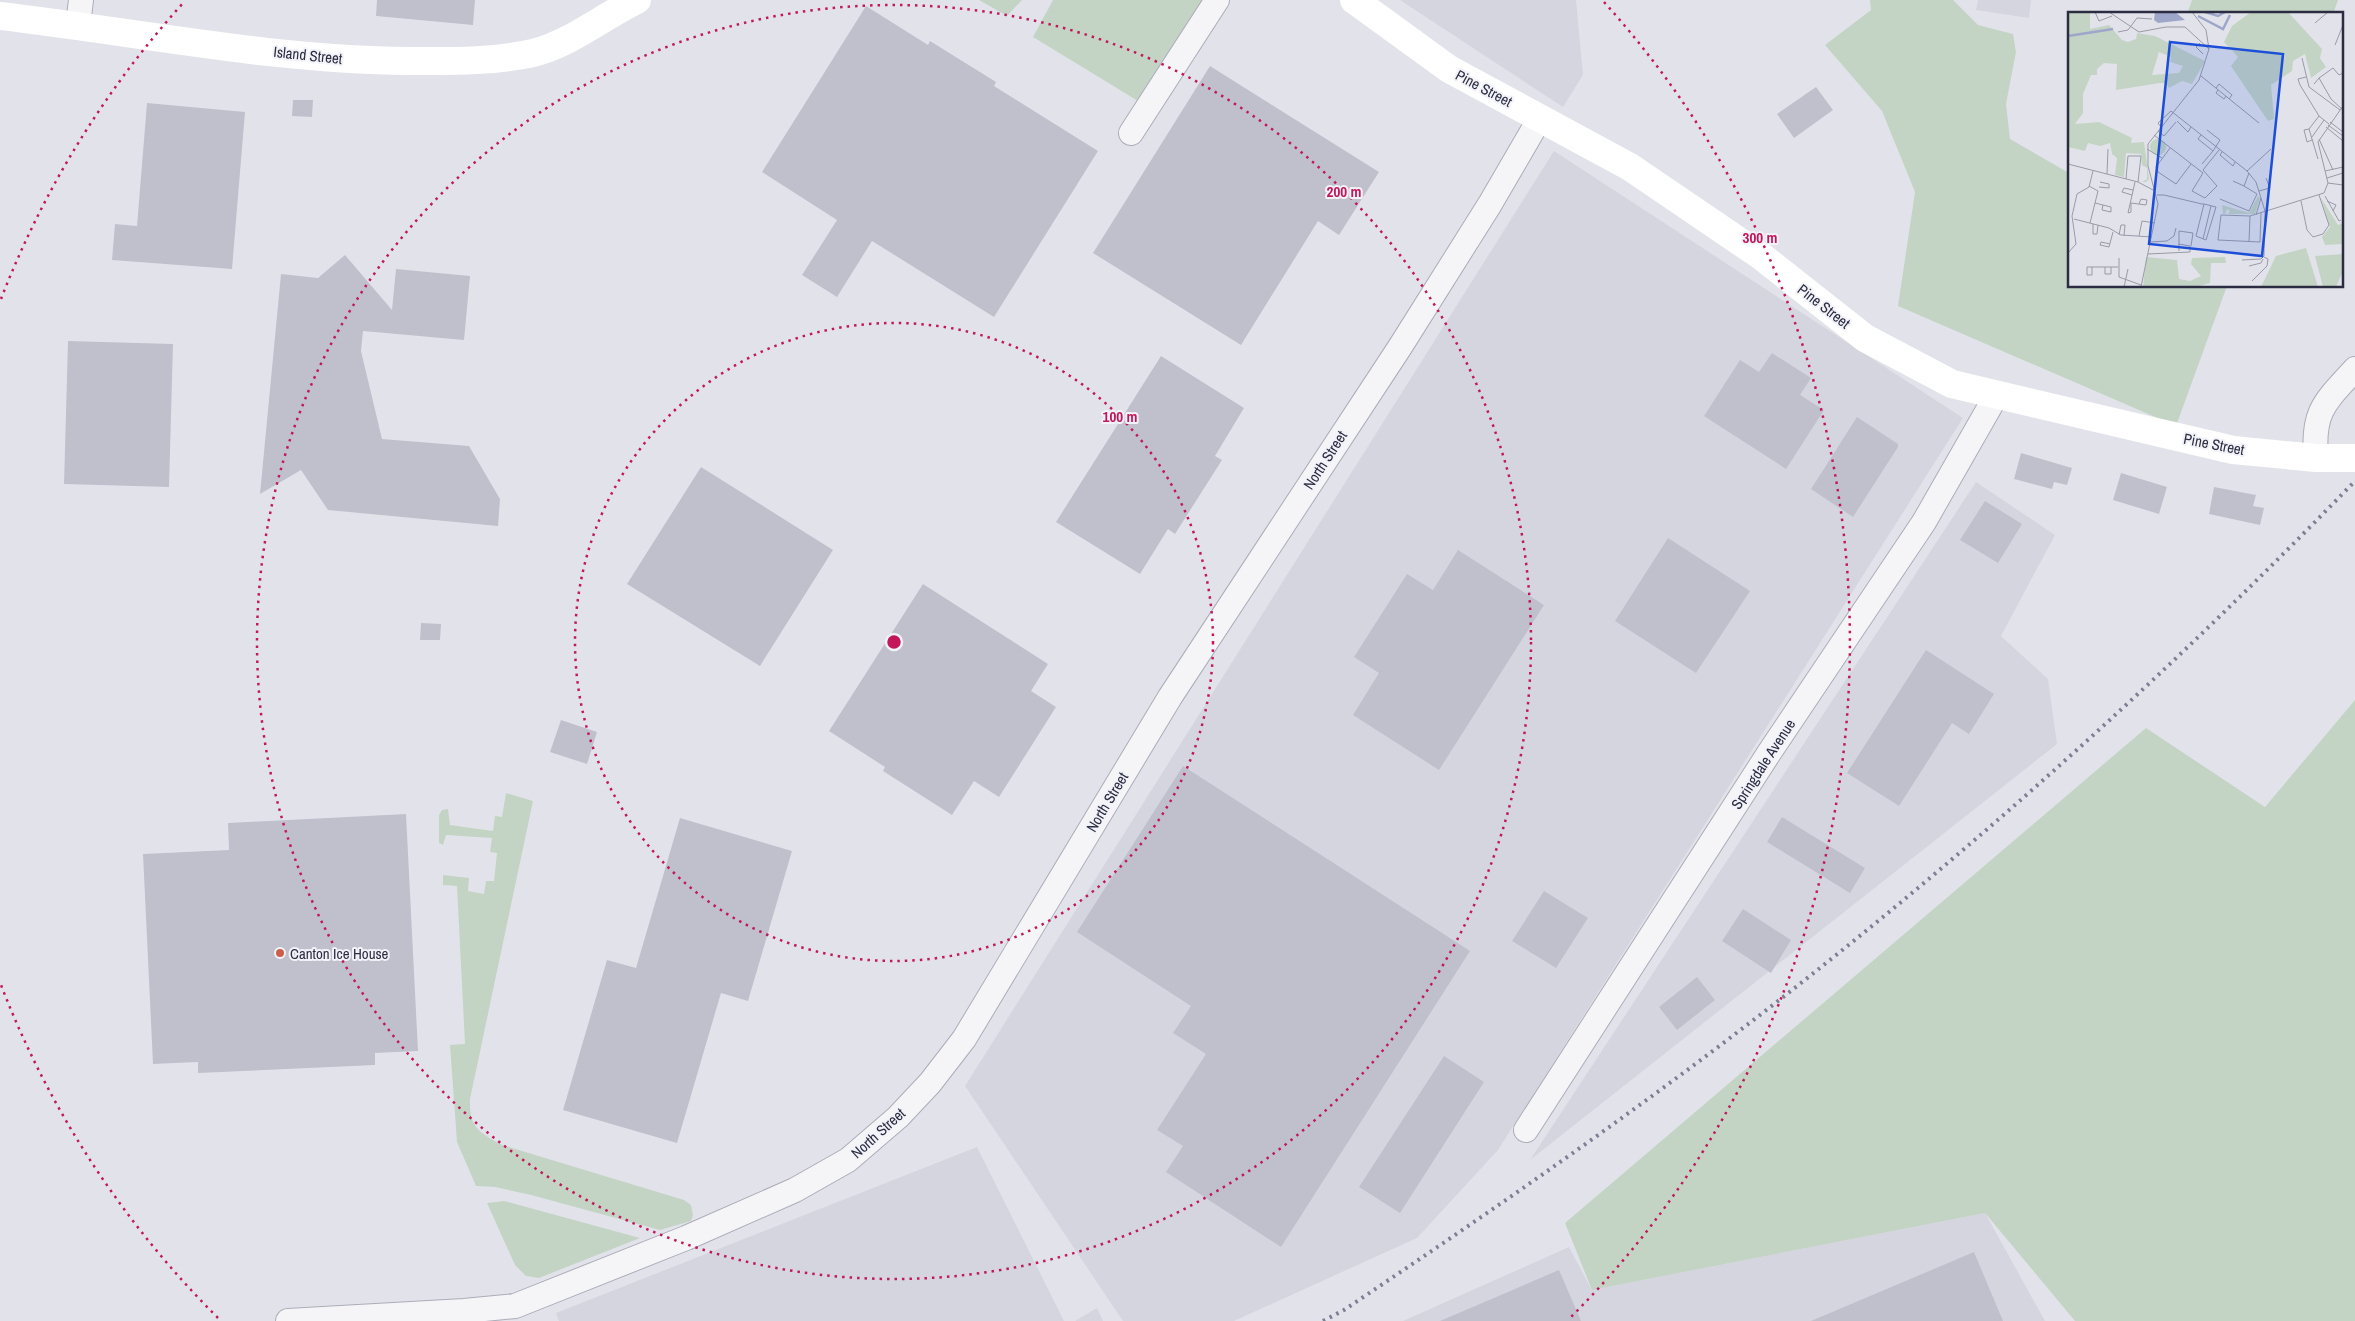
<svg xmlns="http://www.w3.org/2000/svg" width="2355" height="1321" viewBox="0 0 2355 1321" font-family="'Archivo Narrow',sans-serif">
  <rect width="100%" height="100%" fill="#e2e3ea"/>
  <path fill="#d4d5df" d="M1400 0H1576L1583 75 1563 107Z
    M1978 0H2031L2029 18 1976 10Z
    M1554 151 1963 418 1498 1150 1417 1238 1234 1321H1123L965 1086Z
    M1976 482 2055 535 2001 636 2048 679 2057 744 1530 1160Z
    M977 1147 1064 1321H559L556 1313Z
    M1985 1213 2045 1321H1403L1569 1247 1592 1290Z
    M1097 1308 1103 1321H1075Z"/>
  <path fill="#c4d4c4" d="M979 0H1022L1007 16Z
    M1053 0H1207L1138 101 1033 37Z
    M1870 0H1953L1978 25 2013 34 2016 52 2006 104 2010 139 2069 173V286H2227L2176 426 1898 306 1915 192 1882 111 1825 45 1871 10Z
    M2192 0H2338L2333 14H2187Z
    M2355 700V1321H2075L1985 1213 1592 1290 1565 1223 2146 728 2265 807Z
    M506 793 533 801 470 1099C469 1128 479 1132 502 1145L684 1200 691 1205 693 1215 691 1221 660 1230 531 1195 495 1187 476 1186 457 1142 450 1045 465 1044 457 886 443 885V875L469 878 468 891 484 894 486 881H494L497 853 490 852 492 838 446 835 443 845 439 843V815L442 810 448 809 450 825 493 831 495 816 502 817Z
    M504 1201 640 1238 539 1278 526 1276 515 1265 487 1203Z"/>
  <path fill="#c0c0cd" d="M377 0H475L473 25 376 16Z
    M866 6 928 45 930 41 996 82 994 86 1098 151 994 317 872 241 837 297 802 275 837 220 762 172Z
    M1210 66 1379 172 1339 235 1318 221 1241 345 1093 253Z
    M1816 87 1833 110 1794 138 1777 114Z
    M293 100H313L312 117 292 116Z
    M147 103 245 112 232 269 112 260 115 224 137 226Z
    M345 255 392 310 396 269 470 276 464 340 363 331 361 351 382 439 469 446 500 499 498 526 328 510 301 470 260 494 281 274 318 278Z
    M68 341 173 344 169 487 64 484Z
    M1772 353 1811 378 1800 395 1824 410 1786 469 1704 416 1740 360 1759 372Z
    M1161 356 1244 408 1215 456 1222 460 1175 534 1168 529 1140 574 1056 522Z
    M1857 417 1898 444V447L1853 517 1811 489Z
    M2021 453 2072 468 2067 485 2054 482 2052 489 2014 479Z
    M701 467 833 550 760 666 627 584Z
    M2121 473 2167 487 2159 514 2113 500Z
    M2214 487 2256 495 2253 506 2264 508 2260 525 2209 514Z
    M1985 501 2022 524 1998 563 1960 540Z
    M1668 538 1750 591 1696 673 1615 621Z
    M1458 550 1544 605 1439 770 1353 715 1379 673 1354 657 1407 574 1433 590Z
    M923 584 1048 664 1031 691 1056 707 999 797 974 781 952 815 883 771 885 767 829 731Z
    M421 623 441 624 440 640H420Z
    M1926 650 1994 694 1969 734 1952 723 1899 806 1847 773Z
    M561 720 597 732 587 764 550 752Z
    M1183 766 1470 951 1281 1247 1166 1172 1183 1146 1157 1130 1206 1054 1173 1033 1191 1006 1077 932Z
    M406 814 418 1051 375 1053V1065L198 1073V1062L153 1064 143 854 229 850 228 823Z
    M1782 817 1865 868 1850 893 1767 842Z
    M680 818 792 851 748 1001 721 993 677 1143 563 1110 607 960 636 968Z
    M1544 891 1588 918 1556 968 1512 941Z
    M1743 909 1791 940 1771 973 1722 941Z
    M1697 977 1715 1000 1677 1030 1659 1007Z
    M1444 1056 1484 1082 1400 1213 1359 1187Z
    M1974 1252 2003 1321H1811Z
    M1559 1270 1581 1321H1440Z"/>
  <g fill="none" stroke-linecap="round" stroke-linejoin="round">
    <g stroke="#abacb8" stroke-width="26">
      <path id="street" d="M78 25 81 0
        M1131 133 1217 0
        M2316 458C2312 411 2325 402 2355 369
        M1526 1130 1769 753 1924 522 1996 396
        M288 1321 464 1311 515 1306 686 1238 795 1190 848 1160 898 1117 930 1083 964 1039 1170 697 1400 347 1490 204 1540 118"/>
    </g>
    <use href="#street" stroke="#f5f5f8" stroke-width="24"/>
    <path stroke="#fff" stroke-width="28" d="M1354 0 1449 69 1630 167 1761 256 1865 338 1952 384 2233 450 2316 458H2355
      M0 16C136 32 272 60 409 61 450 61 492 62 533 53 568 45 604 16 637 0"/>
    <path stroke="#7c7e93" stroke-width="4" stroke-dasharray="2.5 5" stroke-linecap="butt" d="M1323 1321 1344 1310C1492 1211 1638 1110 1778 1001 1982 842 2175 667 2355 481"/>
  </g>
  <g fill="none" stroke="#c2185b" stroke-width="2.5" stroke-dasharray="2.5 5">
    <circle cx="894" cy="642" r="319"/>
    <circle cx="894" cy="642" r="637"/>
    <path d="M218 1318A956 956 0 0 1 1 985M1 299A956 956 0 0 1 184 2M1604 2A956 956 0 0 1 1570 1318"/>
  </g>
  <circle fill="#cb5f4b" stroke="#f2f3f8" stroke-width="2" cx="280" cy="953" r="5"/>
  <g text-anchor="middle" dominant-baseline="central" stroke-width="4" stroke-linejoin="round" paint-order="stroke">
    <g font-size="15" fill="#2b2c42" stroke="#f2f3f8">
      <text transform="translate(308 55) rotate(6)">Island Street</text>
      <text transform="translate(1484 88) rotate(28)">Pine Street</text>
      <text transform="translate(1824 306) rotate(38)">Pine Street</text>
      <text transform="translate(2214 444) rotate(11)">Pine Street</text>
      <text transform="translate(1325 460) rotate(-57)">North Street</text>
      <text transform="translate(1763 764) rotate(-57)">Springdale Avenue</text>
      <text transform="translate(1107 802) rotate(-59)">North Street</text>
      <text transform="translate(878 1133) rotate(-42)">North Street</text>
    </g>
    <g font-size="15" fill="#2b2c42" stroke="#f2f3f8" text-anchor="start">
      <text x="290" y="953">Canton Ice House</text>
    </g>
  </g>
  <g transform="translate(2068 12)">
    <rect width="275" height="275" fill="#e2e3ea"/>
    <path d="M0 0H22V17L41 13 54 28 60 30 68 27 69 21 87 24 137 49 124 72 114 69 101 76 98 71H92L48 78 49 52 36 51 29 57V63H23L15 82V101L7 112 31 110 64 126 63 131 76 130 81 167 78 170H74L79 167V156L74 153 73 142 58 141 56 165 47 163 49 146 44 142 42 131 32 134 20 131 17 139 0 135ZM91 40 103 45 102 50 115 54 111 61 84 63ZM183 0H220L254 37 252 46 258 55 243 66 237 42 225 49 224 59 203 73 206 107 200 109 163 54 170 45 156 30 164 14ZM82 135a8 8 0 1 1 16 0a8 8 0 1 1-16 0ZM190 184 192 186 187 202H160L162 199 159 197 157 202H155L154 193 181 201ZM253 186 270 213 275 211V232L257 233 254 225 262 215ZM238 236 250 275H193L208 244ZM275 242V259L268 275H255L247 244ZM78 245 109 248 111 267 122 269 133 264 123 252 124 246 157 245 158 251H143L142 271 128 275H75Z" fill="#c4d4c4" fill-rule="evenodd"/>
    <path d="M87 0H107L117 8 90 11 86 8Z" fill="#9ea6c9"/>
    <path fill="none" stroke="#9ea6c9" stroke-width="2.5" d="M137 0 150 4 157 0M130 4 155 17 162 3M0 24 45 17"/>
    <path fill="none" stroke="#999aa7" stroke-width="1" d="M27 0 31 9 44 4M41 0 71 20 98 15H117L141 37M247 11 260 0M50 20 60 18 69 6 84 7M132 31 128 35 135 42M267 33 275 13M234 46 241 75 272 98M133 64 191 111M238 65 230 67 232 73 251 104M251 66 265 56 271 63 275 61M246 72 251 66 263 87 275 98M148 76 151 72 164 83 161 87M150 78 148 81 156 87 158 84M109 109 120 120 123 115M262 110 275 120M260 113 275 124M93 115 90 111 103 99 179 159 188 170 197 199 196 244 193 247 174 248M258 115 275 129M241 117 236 118 239 130 244 128M90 119 96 124 108 110M86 123 135 161 124 179 137 186 149 174 135 158 151 138M133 123 130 127 145 139 152 128 139 118M244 125 256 108M251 127 265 158M102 136 88 155 90 160 108 172 123 152M79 137 94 146M154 140 152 143 165 154 167 150M250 147 241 117 251 104 261 112M0 152 70 170 87 179M134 152 145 139M179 159 203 137M257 159 275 155M39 162 40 137M259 166 275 161M58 167 60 144H73L70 170M165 169 176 174 181 161M260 171 275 173M21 174 30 179 22 211M176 174 189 182M31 175 41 176V172L32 170M191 179 202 176 198 166M64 183 54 180 56 176 65 178M89 183H96L134 192H136L148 195 138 228 128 224 136 192M257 184 271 209 273 208M152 187 181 199 189 182M233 189 239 218 245 225 255 222 261 213 251 183M259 189 268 193 265 199M27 191 43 195V200L34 198 35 193M63 191V200L60 201 67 170M63 191 78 193 79 188 73 187 71 192M193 201 192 230 150 228 153 203 182 204 256 181 260 171 250 130 275 94M188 203 193 186M6 207 41 216 53 223 84 225M25 212V222H29L30 213M51 223 53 213H57L56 224M71 224 74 209 87 211M135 227 143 194M82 230 99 229 106 224 108 216M181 230 182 204M42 232 33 230 32 233 41 235 45 220M111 233V219L125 221 123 234M0 241 8 232 4 204 9 182 21 175 25 159M80 242 122 240V234L111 232V239M51 246V265L73 273M181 254 193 251 195 247M24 255H19V263H24V255H50M37 255V262H43V255M184 269 199 254 200 247 196 245M56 275 60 257M73 275 90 192 80 154V132L131 68 141 37 138 18 124 0"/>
    <path fill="#1d4ed8" fill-opacity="0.15" stroke="#1d4ed8" stroke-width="2.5" d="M102 30 215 42 194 244 81 232Z"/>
    <rect width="275" height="275" fill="none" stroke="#2b2c42" stroke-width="2.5"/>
  </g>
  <circle cx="894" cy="642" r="8" fill="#c2185b" stroke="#f2f3f8" stroke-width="2.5"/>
  <g font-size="15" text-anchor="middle" font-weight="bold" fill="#c2185b" stroke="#f2f3f8" stroke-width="4" stroke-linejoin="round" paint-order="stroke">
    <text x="1344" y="197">200 m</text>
    <text x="1760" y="243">300 m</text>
    <text x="1120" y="422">100 m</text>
  </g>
</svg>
